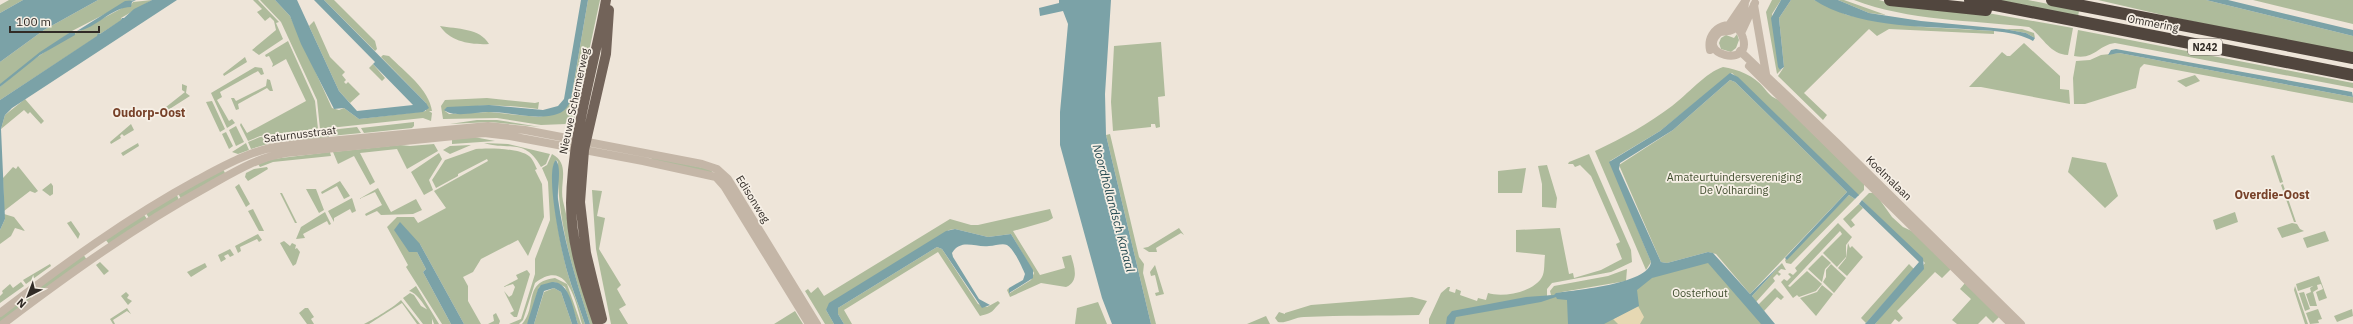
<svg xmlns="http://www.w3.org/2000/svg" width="2353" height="324" viewBox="0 0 2353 324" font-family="'IBM Plex Sans',sans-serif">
  <rect width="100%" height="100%" fill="#eee5d9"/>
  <path fill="#aebb9b" d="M9 0H23L0 13V5Z
    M98 0H132L72 31 27 64 61 41 124 7 131 5 133 2 152 0 121 18 122 20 100 34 98 33V36L0 100V87L17 72 0 85V62L44 30Z
    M253 0H258L279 22 276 23 283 39 259 55 252 50 276 30 274 21 270 17 265 21 257 12 262 9Z
    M260 0H275L290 16 332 108 339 110 344 108 359 119 426 111V103L381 57 383 55 389 56C405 72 429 89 432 111H429L432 113 431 121 423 118 320 129 317 100 281 22Z
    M324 0H334L375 41 377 49 375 51Z
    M588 0H600L574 121 572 119 566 124 541 125 497 118 443 119 441 106 445 100 487 98 535 103 539 102 538 109C506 105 477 103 445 111L449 114 489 112 539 117 563 111 571 99Z
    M1772 0H1781L1772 14 1780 70 1782 69 1777 74 1766 12Z
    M1791 0H1814L1847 15 1883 22 1923 27 1994 31V34L1889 29 1877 36 1869 29 1804 93 1827 115 1823 120 1778 76 1784 67 1779 18Z
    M1838 0H1844L1886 15 1869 13Z
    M1854 0H1879L1897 5 1982 12 2073 28 2068 55C2049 54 2043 36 2029 27 1971 20 1909 21 1854 0Z
    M1989 0H2028L2079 10 2078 18Z
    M2098 0H2206L2353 36V53L2180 19Z
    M2253 0H2353V24Z
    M314 21 330 57 345 72 342 75 346 80 344 82 346 84 348 82 360 94 350 103 339 91 309 26Z
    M440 26C457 29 480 28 489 44 472 45 450 42 440 26Z
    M2004 29H2022L2034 33 2035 38 2026 33Z
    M2078 30 2353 83V88L2115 43C2098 45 2095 60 2074 56Z
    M1737 34 1739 40 1736 48 1731 52 1721 49 1719 43 1721 38 1726 35 1734 38Z
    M288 41 315 101 318 129 260 136 248 141 240 125 241 123 247 133 306 101 286 59 272 67 273 64 269 56 266 57 265 55Z
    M1161 42 1165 96 1158 97 1160 127 1156 128 1155 124H1151V127L1113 131 1111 102 1114 46Z
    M2024 43 2060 76V89L2069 90 2070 104 1981 87H1969L2002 52 2007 56H2010Z
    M2119 53 2353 97V103L2144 64 2140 68 2136 88 2085 104H2074L2073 78 2076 61 2090 60 2101 55Z
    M245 57 247 62 224 76 223 74Z
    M373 64 385 78 382 81 369 68Z
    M255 67 262 68 264 74 261 75 258 71 220 92 222 97 217 100 229 121 232 119 235 123 227 128 211 93Z
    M1723 67C1737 69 1755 76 1764 88 1767 92 1772 98 1779 100L1864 184V190L1858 196 1732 73 1660 131 1610 161 1651 262 1646 270 1595 151C1623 138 1648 124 1672 106 1687 95 1706 72 1723 67Z
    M2195 75 2200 81 2186 87 2177 81Z
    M267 79 270 80 273 91H270L267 88 238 104 239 109 236 110 231 98H234L236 101 266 86Z
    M1730 80 1735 82 1847 192 1750 294 1716 254 1708 252 1667 263 1661 262 1619 165 1673 130Z
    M182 84 187 86 186 93 190 96 168 110 166 107 185 92 182 90Z
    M25 99 44 121 41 124 30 112 28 114 24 110 1 129 5 115Z
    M212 101 225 129 220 132 206 102Z
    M477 120H497L540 127 490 122 450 124Z
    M414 122V126L412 128 364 133 361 128Z
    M131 124 134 130 124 136 122 134 120 136 121 138 111 144 110 142Z
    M236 126 244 142 236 146 229 130Z
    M357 127 361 133 331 136 330 130Z
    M328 130 329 137 271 143 251 149 248 142 260 137Z
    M226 132 233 146 229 149 222 134Z
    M1110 134 1139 257 1144 264 1143 273 1156 324H1151L1106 135Z
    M474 137 495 141 452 144V139Z
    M138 143 139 146 123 156 121 153Z
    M246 143 249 150 238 154 232 152Z
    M484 143 508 144 550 154 546 164 541 167C525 137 508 151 484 143Z
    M434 144 438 151 407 169 397 149 360 153 375 182 370 185 354 156 338 164 333 152 400 145 410 146Z
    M471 145 450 154 443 150 450 146Z
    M476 149C489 148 518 148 529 156 533 159 535 165 537 169L535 170 542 184 544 217 528 256 518 240 481 259 473 272 463 277 468 286V301L481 324H464L420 244 409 252H417L426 269 423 272 451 324H442L406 267 408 265 387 227 397 217H414L418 223 446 208 434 191 488 161 487 159 458 174V176L436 188 432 180 445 160Z
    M330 152 331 156 273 162 260 167 258 164 273 159Z
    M439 153 442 159 429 180 433 190 424 195 411 172Z
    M552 154C571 164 559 183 563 201 572 242 584 283 594 324H590C573 271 556 218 558 162L556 160C546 172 562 253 567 271 572 289 579 307 585 324H582C576 303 568 257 535 283L523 320 519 324H509L521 319 535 274V259L550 220 548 182 542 168 547 165Z
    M1589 154 1631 250 1632 262 1611 272 1552 283 1547 289V296L1551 295 1550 291 1554 286 1608 276 1627 269 1626 281 1556 293 1627 285 1712 259 1769 324H1429V319L1441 293 1448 287H1450L1449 291 1455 293 1456 289 1461 291 1460 295 1477 301 1478 298 1486 300 1488 293C1503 298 1534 292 1542 277 1545 272 1544 262 1545 255L1516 252V230L1560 228 1569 274 1573 273 1574 278 1601 270 1622 259 1616 244 1620 242 1591 176 1580 165 1575 167 1573 164H1568L1569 162Z
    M2274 155 2283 182 2280 183 2271 156Z
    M652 157 713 170 711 173 651 161Z
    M2072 157 2106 163 2118 196 2105 208 2068 172Z
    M1547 165 1557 198 1556 208 1542 207V184L1538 166Z
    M18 166 38 191 35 193 30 191 4 211 3 178 13 167 16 169Z
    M267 167 268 169 248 181 245 177 246 173 254 169Z
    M1526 168 1522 193H1498V171Z
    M223 169 226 175 181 199 178 193Z
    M340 181 350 196 344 199 337 186 322 194 321 192Z
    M51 183 53 186V194L50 196 42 190Z
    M239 184 250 204 246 207 235 187Z
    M2283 184 2296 222H2294L2281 185Z
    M378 188 391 212 416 199 422 210 413 214 381 215 377 211 366 216 365 214 382 205 375 192 359 199Z
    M306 189H316L324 210 319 213Z
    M592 190 602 191 597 216 605 218 599 249 621 285 617 289 626 305 619 309 628 324H611L596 249Z
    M176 193 179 200 149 218 145 212Z
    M280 193H282L297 223H295Z
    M1869 193H1875L1892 217 1903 227 1916 233 1951 269 1942 278 1935 272 1897 311 1903 318 1899 322 1895 319 1891 324H1875L1925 263 1862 200Z
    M1849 195 1855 199 1791 264 1786 263 1785 260Z
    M352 198 356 211 352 213 350 209 334 218V222L328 211Z
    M1859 204 1863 208 1851 220 1855 225 1851 228 1843 219Z
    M253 209 264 231H259L248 211Z
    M1050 209 1053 218 1048 221 1013 231 1040 275 1065 268 1062 257 1071 255C1074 266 1080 281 1066 287L1041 283 1010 297 1007 290 1009 288 1010 293 1031 280 1034 273 1011 234 988 237 955 229 949 230 826 310 834 324H825L805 291 808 289 811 293 818 287 824 296 950 219 971 225H978Z
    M325 212 331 224 329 225 327 221 303 234 305 238 296 239 301 227Z
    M2235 212 2238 222 2216 230 2213 220Z
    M143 213 147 219 109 244 105 239Z
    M4 214 14 217 25 231 15 228 11 236 0 244V230L5 219Z
    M71 221 80 234 78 239 67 223Z
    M1838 223 1852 237 1846 245V257L1837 267 1823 253 1842 234 1840 231 1788 286 1790 287 1807 271 1822 284 1816 291 1799 297 1797 295 1793 298 1781 282 1784 279 1787 281 1791 277 1788 274 1790 273 1793 275 1797 271 1795 268Z
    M2292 223 2297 224 2300 229 2304 231 2282 238 2277 228Z
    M1179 228 1184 235 1181 233 1156 248 1157 252H1149L1143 248 1148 247Z
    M2325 231 2329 241 2307 248 2303 238Z
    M258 234 262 240 259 242 257 239 240 247 241 251 238 253 235 246Z
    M284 241 290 246 292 243 296 245 295 249 297 248 300 252 296 264 293 266 280 243Z
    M1848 243 1850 248 1852 246 1863 257 1847 276 1838 268 1846 258Z
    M937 247 942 249 978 304 987 307 998 301 1000 303C990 313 994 312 980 316L938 252 844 310 852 324H844L838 314V308Z
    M230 249 234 255 230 257 228 254 224 256 226 259 221 262 218 255Z
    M83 254 87 260 36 297 32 292Z
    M1822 255 1831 263 1825 269 1822 282 1808 269Z
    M100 262 109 271 104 275 96 265Z
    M205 263 207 267 191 277 187 272Z
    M1782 263 1786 270 1781 269 1778 272 1781 274 1779 276 1777 274 1773 278 1775 281 1756 302 1752 296Z
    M50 264 51 266 26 284 23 280Z
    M1831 264 1846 278 1834 293 1823 282 1826 277V270Z
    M1909 264 1914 269 1866 323 1861 318Z
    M1155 265 1164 294 1156 296 1155 293 1159 292 1155 275 1151 276 1150 272Z
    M527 270 530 274 517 317H514L510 313 514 311 504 291 509 297 512 295 515 287 513 284 503 287 518 279 516 275Z
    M2319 276 2327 298 2319 301 2316 292 2323 289 2321 284 2317 285 2318 289 2313 292 2317 306H2310L2306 294 2311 292 2310 288 2313 286 2298 291 2296 284Z
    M555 278 567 284 581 324H578L565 287 555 282 539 287 529 321 527 324H522C538 307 522 282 555 278Z
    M21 282 24 286 0 303V296L3 293 2 291 10 284 13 288Z
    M1965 283 2000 316 1993 323 1986 316 1978 324H1957L1952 320 1971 299 1960 289Z
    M1822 285 1833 294 1816 316 1800 298 1817 292Z
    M416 286 439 324H434C432 316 418 292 409 291Z
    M2295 286 2308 324H2305L2294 290Z
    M554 288 561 292 572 324H534L544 292Z
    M1775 288 1784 297 1781 300 1777 297 1764 311 1758 305Z
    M126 292 129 295 127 298 132 301 128 305 121 296Z
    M2304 292 2310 309 2305 311 2299 293Z
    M410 293 414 295 421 306 428 310 432 319V324H423L403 298Z
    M29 294 33 300 0 324V315Z
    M1412 297 1427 301 1419 315C1383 316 1342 315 1304 317 1295 317 1285 324 1278 322L1275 318 1279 312 1285 314V313L1311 305Z
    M401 300 420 324H417L402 303 369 324H364C371 321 397 305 401 300Z
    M1098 302 1107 324H1075L1077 308Z
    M127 308 131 314 127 311 113 320 115 324H113L110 319Z
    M305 308H308L314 317 311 319 314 324H307L299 313Z
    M2318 309 2322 319 2318 320 2319 323 2310 324 2306 313Z
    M2352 309 2353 316 2337 322 2334 316Z
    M795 311 803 324H774Z
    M496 313 500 321 499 324H488L494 321 493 315Z
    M1266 316 1270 324H1247Z"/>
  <path fill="#e6d8b3" d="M1638 306 1644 317 1640 324H1618L1613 319Z"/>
  <path fill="#7ba2a7" d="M23 0H98L44 30 0 62V13Z
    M136 0 132 2 131 7C111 7 96 29 77 31L125 1Z
    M152 0H177L12 108 5 115 1 129 5 219 0 230V100L97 36 98 33 100 34 121 20 122 18H124L134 9Z
    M275 0H297L339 91 357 111 413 105 373 64 375 62 314 0H324L426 103 429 108 423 112 359 119 344 108 334 109 301 44 290 16Z
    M581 0H588L571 99C568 108 563 113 554 115 533 120 510 112 489 112 475 112 454 118 444 110L447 107 489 105 543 110 558 106 564 99Z
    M1059 0H1111L1105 94 1106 135 1151 324H1112L1102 298 1060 145V112L1068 24 1063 11 1040 16 1039 8 1059 3Z
    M1781 0H1791L1779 18 1784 67 1780 70 1778 67 1771 18Z
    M1814 0H1838L1869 13 1921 21 2004 29 2026 33 2035 38 2033 41C2014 30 1987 31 1965 29 1916 26 1857 27 1814 0Z
    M2206 0H2228L2353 30V36Z
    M72 31 75 32V35L40 55 0 87V84L40 52Z
    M2116 49 2352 92 2353 97 2119 53 2108 55 2111 50Z
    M1730 73 1738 77 1859 195 1855 199 1849 195 1787 260 1785 258 1847 192 1735 82 1730 80 1673 130 1620 163 1619 169 1661 262 1667 263 1708 252 1713 253 1750 294 1782 263 1752 296 1775 324H1761L1708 263 1652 278 1637 290 1639 306 1604 324H1568L1567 300 1557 299 1556 297 1541 302 1456 317 1454 324H1446L1447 317 1452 311 1526 297 1554 295 1556 293C1575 290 1649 284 1651 262L1609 162 1660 131Z
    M556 160C562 168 557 188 558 199 564 242 577 283 590 324H585C579 306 572 289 567 271 562 254 544 170 556 160Z
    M1862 200 1923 258 1924 269 1875 324H1865L1919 262 1859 204Z
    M400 222 420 244 464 324H451L423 272 426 269 417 252H409L394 230Z
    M955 229 988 237 1011 234 1033 270V278L1009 293V288L1023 280 1025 274C1022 267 1014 249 1007 245 1002 243 995 246 989 246 976 248 961 238 952 253L953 257 979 299 990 305 982 308 942 249 937 247 838 308V314L844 324H834L826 310 829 303 946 231Z
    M552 282C570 281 573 310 578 324H572L561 292 554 288 544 291 534 324H527L538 289 541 285Z"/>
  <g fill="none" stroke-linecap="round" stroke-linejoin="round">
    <path stroke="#c4b6a7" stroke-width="8" d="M1754 5 1766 74
      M1729 25 1746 0
      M1741 33 1755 3
      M1710 50C1705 26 1737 15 1743 38 1752 69 1693 54 1720 32 1724 31 1729 32 1732 30 1740 25 1745 10 1745 1
      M1740 51 1838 144 2021 324
      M1749 66 2011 324
      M0 313C63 265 127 218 197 180 227 164 253 149 287 145L488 126 525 130 702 164 717 169 728 179 817 324
      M3 324C69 274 136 226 209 186 234 172 258 157 286 153L484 133 510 136 643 161 716 177 724 186 809 324"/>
    <path stroke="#726359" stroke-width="10" d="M602 319 586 253 580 202 584 150 606 54 609 10
      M598 324C585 285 571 245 571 203 572 134 594 68 606 0"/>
    <path stroke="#51463e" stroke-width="12" d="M1890 0 1986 10
      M1970 0 2353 75
      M2052 0 2353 58"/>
  </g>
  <g text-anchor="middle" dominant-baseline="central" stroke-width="3.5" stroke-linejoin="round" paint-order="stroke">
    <rect fill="#f6efe5" stroke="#6c665f" stroke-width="1" x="2188" y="39" width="34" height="16" rx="3"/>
    <g font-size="10" font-weight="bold" fill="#312b26">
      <text x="2205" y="47">N242</text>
    </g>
    <g font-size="11" fill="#312b26" stroke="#f6efe5">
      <text transform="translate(2153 23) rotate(11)">Ommering</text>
      <text transform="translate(574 101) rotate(-78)">Nieuwe Schermerweg</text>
      <text transform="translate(300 134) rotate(-7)">Saturnusstraat</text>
      <text transform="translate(1889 178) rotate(44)">Koelmalaan</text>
      <text transform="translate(753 199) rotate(58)">Edisonweg</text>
    </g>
    <g font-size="11" fill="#3f4d2d" stroke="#f6efe5">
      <text x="1734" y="177">Amateurtuindersvereniging<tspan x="1734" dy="13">De Volharding</tspan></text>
      <text x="1700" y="293">Oosterhout</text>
    </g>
    <g font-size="12" font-weight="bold" fill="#774129" stroke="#f6efe5">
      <text x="149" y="112">Oudorp-Oost</text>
      <text x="2272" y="194">Overdie-Oost</text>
    </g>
    <g font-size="12" font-style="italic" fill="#21474e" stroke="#f6efe5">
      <text transform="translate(1114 208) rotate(75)">Noordhollandsch Kanaal</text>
    </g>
  </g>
  <g transform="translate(28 296) rotate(222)" stroke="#f6efe5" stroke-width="3" paint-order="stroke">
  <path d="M0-3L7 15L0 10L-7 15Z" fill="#312b26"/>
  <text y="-6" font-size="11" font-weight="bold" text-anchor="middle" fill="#312b26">N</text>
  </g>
  <path d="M10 26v6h89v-6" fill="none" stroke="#312b26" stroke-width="2"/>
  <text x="16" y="26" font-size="12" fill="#312b26" stroke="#f6efe5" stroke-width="3" paint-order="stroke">100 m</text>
</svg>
